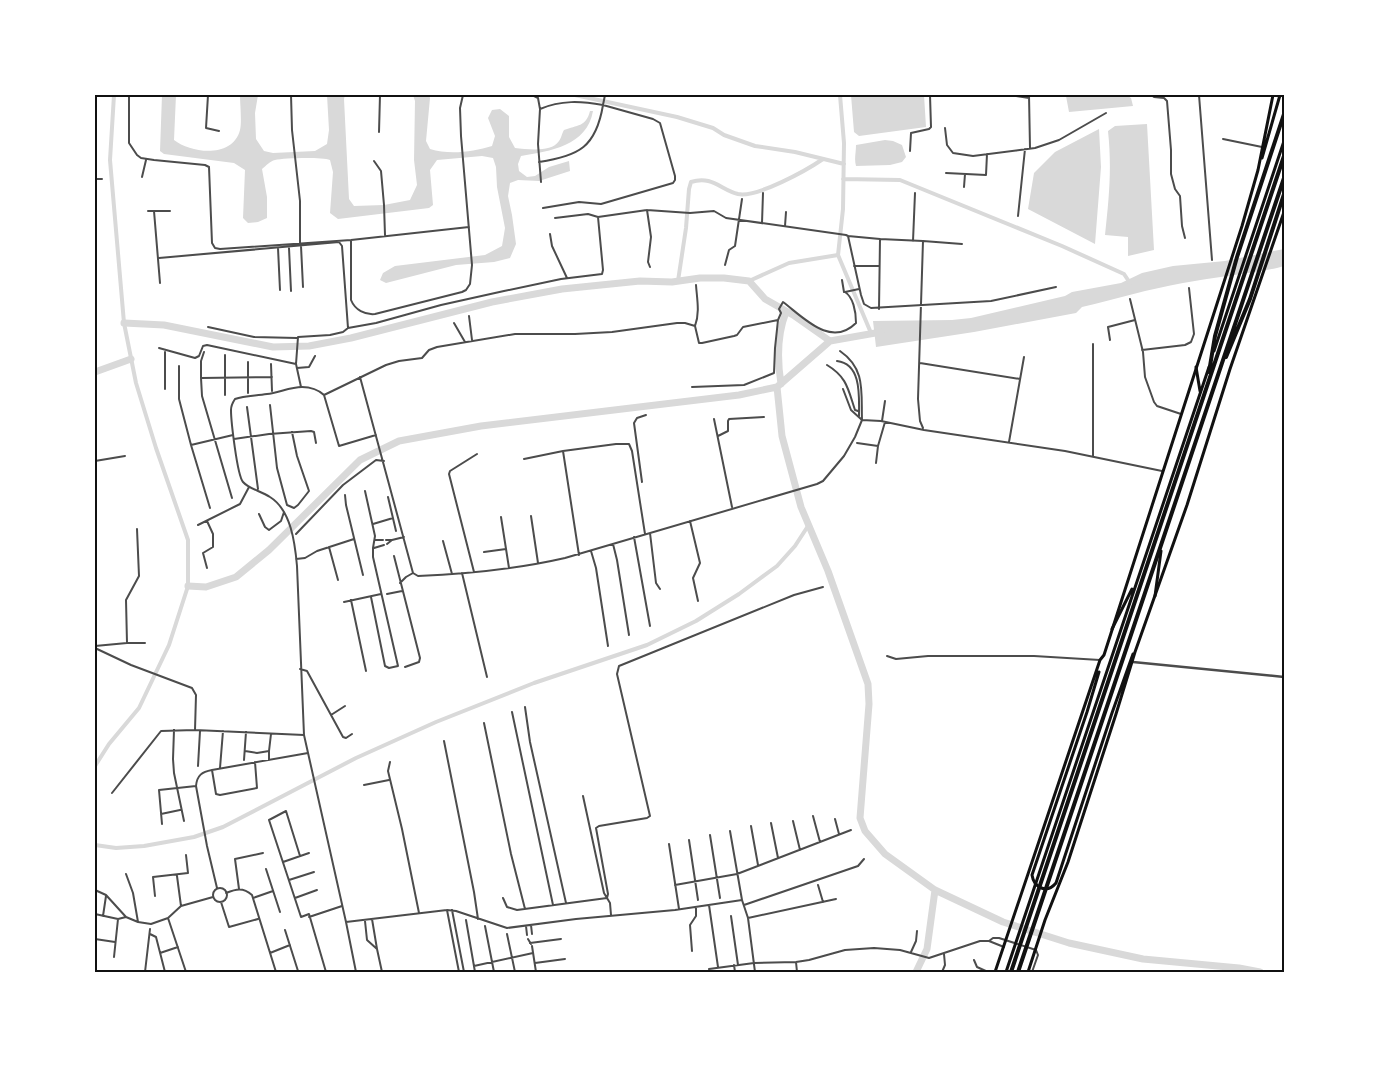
<svg xmlns="http://www.w3.org/2000/svg" width="1379" height="1067" viewBox="0 0 1379 1067" font-family="'Crimson Pro',serif">
  <rect width="100%" height="100%" fill="#fff"/>
  <path fill="#d9d9d9" d="M162 95H176L174 140C192 154 233 158 240 130 242 122 240 104 240 95H258L255 113 256 139 264 151 273 153 315 151 327 144 329 130 327 95H345L344 99 349 199 354 206 384 205 410 200 417 185 414 160 415 101 413 95H429L430 98 426 141 430 149C449 155 473 152 492 146L495 136 488 118 492 110 500 109 509 116V137L515 148C527 149 551 153 559 141 561 139 562 133 564 130 577 125 586 127 590 111H593C587 146 550 151 521 156L518 164 519 171 527 177 535 176 549 167 569 161 570 171 539 181 518 180 510 183 508 196 512 215 516 244 510 258 494 262 456 265 386 283 380 280 383 273 395 266 485 255 502 246 505 228 497 187 496 167 493 158 482 156 437 160 430 170 433 205 429 208 338 219 330 213 333 172 330 160C322 157 284 158 275 160 270 161 266 166 262 169L267 197V218L258 222 248 223 243 218 245 170 234 163 164 154 160 151Z
    M851 95H924L926 127 859 136 854 132Z
    M1126 95 1131 98 1133 106 1069 112 1066 96Z
    M1147 124 1154 250 1128 256V237L1105 235C1109 198 1112 168 1108 131L1115 126Z
    M1099 129 1101 167 1095 244 1028 209 1034 173 1055 152Z
    M885 140 893 141 902 145 906 157 902 162 890 165 856 166C854 159 856 153 856 145Z
    M1284 249V266L1277 268C1246 274 1214 277 1183 283 1149 289 1116 299 1082 307L1076 313 974 332 876 347 873 321 952 320 971 318 1065 296 1072 292 1121 283 1142 273 1173 266 1225 261Z"/>
  <g fill="none" stroke-linecap="round" stroke-linejoin="round">
    <path stroke="#d9d9d9" stroke-width="4" d="M575 95 677 117 713 128 724 135 755 146 795 152 844 164
      M840 95 844 143 843 209 838 255 871 333
      M843 179 900 180 1062 246 1124 274 1130 283
      M678 281 686 228 689 189 691 182C712 175 721 190 738 194 757 198 807 170 823 159
      M749 281 789 263 838 255
      M95 766 109 744 139 708 169 645 188 586V540L156 448 136 383 124 323 110 160 114 95
      M95 845 116 848 144 846 194 837 223 827 356 758 436 722 534 683 647 645 696 621 739 594 777 566 795 546 808 526"/>
    <path stroke="#d9d9d9" stroke-width="7" d="M124 323 164 325 273 347 309 346 351 338 492 302 562 289 640 281 672 282 700 278H724L749 281 765 299 793 315 830 341
      M95 372 131 359
      M781 384C777 359 777 335 786 312
      M777 387 782 436 801 507 828 571 868 684 869 704 860 818 865 831 885 854 935 890 1003 922 1069 943 1143 959 1239 968 1260 972
      M188 586 206 587 236 577 269 550 360 460 399 441 481 426 739 395 777 387 830 341 881 332
      M916 972 927 949 935 890"/>
    <path stroke="#4c4c4c" stroke-width="2" d="M129 95V143L137 155 141 158 154 160 205 165 209 167 212 243 215 248 220 249 351 240 469 227
      M208 95 206 128 219 131
      M291 95 292 130 300 201V244
      M532 95 538 98 540 109 538 144 541 182
      M1029 95 1030 148
      M1151 95 1154 97 1164 98 1167 101 1171 150V174L1175 189 1180 196 1182 226 1185 238
      M1199 95 1212 260
      M1016 96 1029 98
      M540 109C561 100 581 101 603 105L605 95
      M945 128 947 145 953 153 973 156 1035 148 1059 140 1106 113
      M379 132 380 95
      M1223 139 1262 147
      M910 151 911 133 929 129 931 127 930 95
      M374 161 381 171 384 205 385 235
      M539 162C579 156 596 147 603 105L653 119 660 123 675 176V180L673 183 601 204 579 202 543 208
      M946 173 986 175 987 154
      M142 177 146 160
      M95 179H102
      M964 187 965 174
      M647 210 651 237 648 262 650 267
      M148 211H170
      M154 211 160 283
      M1018 216 1025 149
      M555 218 588 214 598 217 647 210 690 213 714 211 726 218 846 235 848 236 861 295 864 304 871 308 991 301 1056 287
      M762 223 763 193
      M785 226 786 212
      M550 234 552 246 567 278
      M848 236 880 239 879 309
      M880 239 923 241
      M351 240V300C355 310 365 315 375 314L462 292 466 290 470 284 472 265 461 136 460 108 463 95
      M913 241 915 193
      M301 246 303 287
      M278 248 280 290
      M289 248 291 291
      M159 258 339 242 342 246 348 328
      M725 265 729 250 735 246 742 199
      M854 266H879
      M842 280 844 292
      M95 289 96 288
      M845 292 859 289
      M1130 299 1143 352 1145 377 1154 402 1157 406 1181 414
      M469 316 472 340
      M454 323 465 342
      M695 326C700 313 697 299 696 285
      M208 327 254 337 297 338
      M1110 340 1108 327 1135 320
      M159 348 195 358 199 356 203 346 207 345 296 364
      M1142 350 1185 345 1191 342 1194 334 1189 288
      M840 351C866 369 861 392 862 420
      M225 355V395
      M837 361C862 364 859 397 859 416
      M920 363 1020 379
      M271 364 272 391
      M827 365C847 377 848 389 855 410L858 411
      M179 366V399L191 445 233 435
      M297 368 309 367 315 356
      M360 377 413 573 418 576C467 574 517 569 565 558L817 484 823 481 844 456 855 437 862 420 881 421 924 430 1065 451 1162 471
      M201 378V361L204 352
      M301 387 296 364 298 337 330 335 343 332 348 328 376 323 441 305 504 291 561 279 602 274 603 270 598 217
      M692 387 744 385 774 373 775 348 778 320
      M165 389V352
      M843 389 851 410 862 420
      M248 393V362
      M324 395 386 365 399 361 422 358 429 350 437 347 515 334H575L612 332 677 323H685L695 326 699 343H702L734 336 737 335 743 327 778 320 781 313 779 309 783 302C804 318 831 348 856 323 856 311 853 297 845 292
      M270 405 277 468 287 505 294 508 298 505 309 491 297 456 292 432
      M247 407 258 489
      M714 419 732 507
      M882 421 885 401
      M923 428 920 421 918 399 923 241 962 244
      M718 436 728 431V421L729 419 764 417
      M234 439 269 434 311 431 314 432 316 443
      M1009 442 1024 357
      M857 443 878 446
      M191 445 210 508
      M563 451 579 555
      M1093 456V344
      M524 459 563 451 616 444H629L632 451 645 534
      M95 461 125 456
      M876 463 878 446 885 422
      M642 482 634 423 637 418 646 415
      M365 491 375 536 373 548V557L398 666 389 668 385 666 371 597
      M345 495 346 505 363 575
      M388 497 396 531
      M232 498 202 396 201 378 272 377
      M259 514 265 527 269 530 281 521 284 512
      M531 516 538 563
      M501 517 509 568
      M207 521 213 534V547L203 553 207 568
      M690 521 700 563 693 578 698 601
      M373 524 393 518
      M198 525 240 504 249 487
      M650 533 656 583 660 589
      M296 534 343 485 376 460 384 461
      M634 537 650 626
      M375 540H383
      M386 540H392L387 544
      M392 540 404 537
      M443 541 452 574
      M613 544 617 560 629 635
      M329 547 338 580
      M374 548 384 545
      M591 551 596 568 608 646
      M484 552 506 549
      M394 556 420 658 419 662 405 667
      M296 559 305 558 317 551 354 539
      M474 572 449 474 450 471 477 454
      M462 573 487 677
      M400 583 406 577 413 573
      M387 594 402 591
      M351 600 366 671
      M344 602 381 594
      M127 643H145
      M95 646 127 643 126 600 139 576 137 529
      M95 648 131 665 192 688 196 695 195 730 304 735
      M887 656 896 659 928 656H1034L1100 660
      M300 669 307 671 343 737 346 738 352 734
      M525 707 530 742 566 903
      M512 712 553 905
      M331 715 345 706
      M484 723 511 854 525 909
      M174 730 173 759 174 773 184 821
      M444 741 474 892 478 919
      M245 751 257 753 269 751
      M244 760 246 732
      M269 760V751L271 734
      M390 762 388 771 402 829 419 913
      M198 766 200 731
      M220 768 223 731
      M212 770 216 794 220 795 257 788 255 762
      M364 785 389 780
      M112 793 161 731 195 730
      M583 796 604 893 610 903 611 915
      M161 814 180 810
      M813 816 820 842
      M835 819 839 834
      M793 821 800 850
      M771 823 778 858
      M162 824 159 790 196 786
      M751 826 758 865
      M730 831 742 900 748 918 755 972
      M710 835 720 898
      M689 840 698 900
      M669 844 679 909
      M300 856 286 811 269 820 301 917 309 914 326 972
      M283 862 309 853
      M266 869 280 912
      M126 874 133 893 138 922
      M177 876 181 906
      M289 880 314 872
      M675 885 737 874 851 830
      M818 885 823 902
      M217 888 207 846 196 786C197 775 202 772 212 770L308 753
      M213 895a7 7 0 1 1 14 0a7 7 0 1 1-14 0Z
      M239 889 235 859 263 853
      M95 890 106 895 126 917 138 922 151 924 168 918 181 906 213 897
      M226 893C236 889 243 887 252 895L276 972
      M155 896 153 877 188 873 186 855
      M253 898 273 891
      M295 898 317 890
      M503 898 507 907 517 910 607 898 608 894 596 828 599 826 647 818 650 816 617 674 619 666 794 595 823 587
      M221 902 229 927 258 919
      M709 905 718 967
      M744 905 858 866 864 859
      M447 910 459 972
      M452 910 464 972
      M95 914 118 919 126 917
      M103 916 106 896
      M731 916 738 965
      M309 917 342 906
      M168 918 186 972
      M748 918 836 899
      M466 920 475 972
      M365 921 367 940 377 949 372 919
      M346 922 447 910 456 911 507 928 576 919 675 910 742 900
      M531 925 532 934
      M485 926 494 972
      M526 926 527 935
      M285 930 298 971
      M150 934 156 937 165 972
      M507 934 515 972
      M95 939 115 942
      M528 939 531 944
      M989 941 993 938H999L1036 950 1038 955 1032 972
      M530 943 561 939
      M532 946 536 972
      M377 949 382 972
      M692 951 690 925 696 916V907
      M911 952 916 941 917 931
      M160 953 178 947
      M270 953 290 945
      M114 957 118 919
      M974 960 977 967 988 972
      M796 962 797 972
      M535 963 565 959
      M734 965 735 972
      M474 966 533 953
      M709 969 754 963 796 962 809 960 845 950 874 948 900 950 929 958 980 941H989L1004 947
      M145 972 150 929
      M356 972 346 922 304 735 297 566C295 543 291 510 270 497 261 491 249 489 243 482 237 475 231 420 231 410 231 405 233 402 235 399 245 395 256 396 267 394 278 393 290 387 302 387 310 387 319 390 324 395L339 446 376 435
      M942 972 945 965 944 954"/>
    <path stroke="#4c4c4c" stroke-width="2.5" d="M1133 662 1284 677"/>
    <path stroke="#111" stroke-width="3" d="M1262 158 1280 95
      M1099 672 1087 712 1032 875C1034 888 1047 894 1056 883L1112 713 1133 654
      M995 972 1100 660 1104 655 1242 226 1258 170 1273 95
      M1028 972 1045 920 1068 862 1116 714 1135 652 1187 505 1230 369 1284 212"/>
    <path stroke="#111" stroke-width="3" d="M1214 351 1284 141
      M1196 367 1200 391
      M1155 596 1161 551
      M1112 629 1132 589
      M1006 972 1209 367"/>
    <path stroke="#111" stroke-width="4" d="M1226 357 1250 299 1284 194
      M1209 372 1215 336 1237 257 1284 114
      M1011 972 1284 156
      M1018 972 1284 178"/>
  </g>
  <rect width="1379" height="1067" fill="none" stroke="#ffffff" stroke-width="192"/>
  <rect x="96" y="96" width="1187" height="875" fill="none" stroke="#111" stroke-width="2"/>
</svg>
